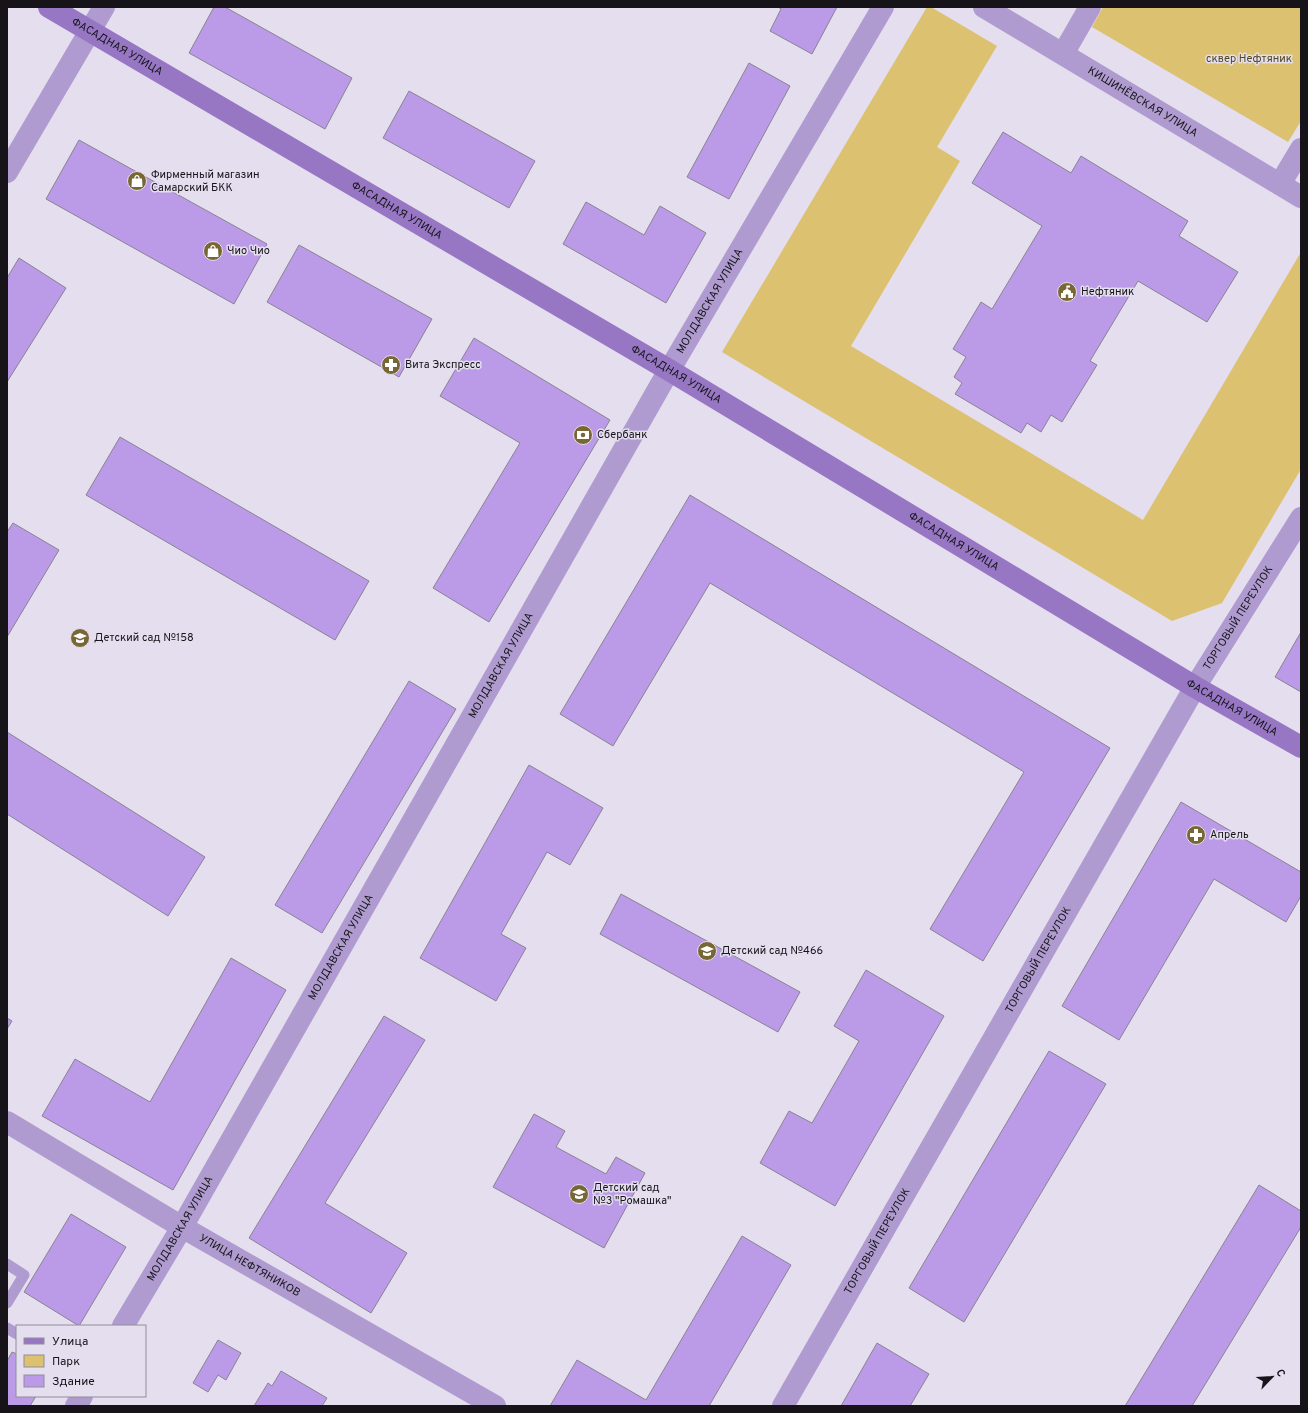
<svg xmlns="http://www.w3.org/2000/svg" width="1308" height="1413" viewBox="0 0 1308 1413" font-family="Overpass,sans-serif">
  <rect width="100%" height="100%" fill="#e4deee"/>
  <path fill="#dcc171" d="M927 7H931L997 46 937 147 960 161 851 346 1143 520 1301 252V469L1222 603 1172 621 722 352Z
    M1103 7H1301V121L1288 142 1092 27Z"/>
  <path fill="#bb9be8" stroke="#898392" d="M214 7H225L352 78 325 129 189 53Z
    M778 7H837L812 54 770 31 781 9Z
    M749 63 790 86 729 199 687 177Z
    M409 91 535 161 509 208 383 138Z
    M1003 132 1071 173 1081 156 1188 221 1179 236 1238 272 1207 322 1138 281 1090 361 1097 365 1062 422 1051 415 1041 432 1027 423 1021 433 955 394 962 383 954 377 966 357 953 349 981 302 992 309 1042 226 972 183Z
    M79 140 267 244 234 304 46 199Z
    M586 202 644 235 660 206 706 233 666 303 563 244Z
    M299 245 432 319 399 377 267 302Z
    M19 258 66 288 7 382V278Z
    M474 338 610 420 489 622 433 588 520 443 440 396Z
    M120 437 369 581 335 640 86 495Z
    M690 495 1110 748 983 961 930 929 1024 772 710 583 613 746 560 714Z
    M13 523 59 550 7 637V532Z
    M1301 632V692L1275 677Z
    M409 681 456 709 322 933 275 905Z
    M7 732 205 857 168 916 7 814Z
    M529 765 603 808 570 865 547 852 501 934 526 948 496 1001 420 958Z
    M1181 802 1301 872V896L1286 922 1214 879 1119 1040 1062 1006Z
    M621 894 800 992 778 1032 600 934Z
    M231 958 286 990 173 1190 42 1116 75 1059 150 1102Z
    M866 970 944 1016 835 1206 760 1163 789 1111 812 1123 859 1041 834 1026Z
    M384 1016 425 1040 325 1203 407 1253 371 1313 249 1238Z
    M7 1018 12 1021 7 1029Z
    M1049 1051 1106 1084 964 1322 909 1288Z
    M534 1114 565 1131 556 1147 606 1174 616 1157 645 1173 604 1248 493 1187Z
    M1259 1185 1301 1211V1227L1192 1406H1125Z
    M71 1214 126 1247 79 1326 24 1292Z
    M742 1236 791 1265 709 1406H550L577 1360 646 1400Z
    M218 1340 241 1353 226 1380 218 1375 208 1392 193 1383Z
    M877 1343 929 1374 910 1406H841Z
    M12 1352 17 1354V1396H36L30 1406H7V1361Z
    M281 1371 327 1398 322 1406H254L268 1383 272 1386Z"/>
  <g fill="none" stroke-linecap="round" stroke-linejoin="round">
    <path stroke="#af9bcf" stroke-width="11" d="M7 1264 24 1275 7 1303
      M7 1328 17 1334"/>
    <g stroke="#af9bcf" stroke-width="22">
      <path id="s1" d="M984 7 1301 197"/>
      <path d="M1063 54 1090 7"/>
      <path d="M7 172 104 7"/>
      <path d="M1280 184 1301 149"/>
      <path id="s2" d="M7 1122 182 1227 495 1406"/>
      <path id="s3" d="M123 1326 182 1227 660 386 883 7"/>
      <path d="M76 1406 82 1396"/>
      <path id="s4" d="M783 1406 1195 687 1301 518"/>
    </g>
    <path stroke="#9777c4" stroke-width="22" id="s5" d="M49 7 669 370 1195 687 1301 747"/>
  </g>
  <defs>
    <g id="shop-disc" transform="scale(1)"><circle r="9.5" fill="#786735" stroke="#e4deee"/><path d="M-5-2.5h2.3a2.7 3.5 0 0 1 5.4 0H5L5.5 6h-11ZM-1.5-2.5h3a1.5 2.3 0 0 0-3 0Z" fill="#fff"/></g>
    <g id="civic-disc" transform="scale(1)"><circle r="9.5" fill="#786735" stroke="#e4deee"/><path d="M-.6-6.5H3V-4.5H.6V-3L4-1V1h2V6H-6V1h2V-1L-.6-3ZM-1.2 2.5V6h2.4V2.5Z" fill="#fff"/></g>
    <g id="pharmacy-disc" transform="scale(1)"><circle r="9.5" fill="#786735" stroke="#e4deee"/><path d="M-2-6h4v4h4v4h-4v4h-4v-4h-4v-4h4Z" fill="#fff"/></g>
    <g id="bank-disc" transform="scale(1)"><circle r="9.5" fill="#786735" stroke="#e4deee"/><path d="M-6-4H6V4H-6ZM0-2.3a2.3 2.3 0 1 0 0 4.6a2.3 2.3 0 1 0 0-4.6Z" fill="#fff"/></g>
    <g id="school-disc" transform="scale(1)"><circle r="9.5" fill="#786735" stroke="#e4deee"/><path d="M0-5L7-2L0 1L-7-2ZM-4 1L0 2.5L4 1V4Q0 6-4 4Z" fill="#fff"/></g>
  </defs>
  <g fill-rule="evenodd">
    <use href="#shop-disc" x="137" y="181"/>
    <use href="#shop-disc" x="213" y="251"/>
    <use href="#civic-disc" x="1067" y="292"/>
    <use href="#pharmacy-disc" x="391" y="365"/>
    <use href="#bank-disc" x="583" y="435"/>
    <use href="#school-disc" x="80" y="638"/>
    <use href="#pharmacy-disc" x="1196" y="835"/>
    <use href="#school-disc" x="707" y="951"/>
    <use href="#school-disc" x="579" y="1194"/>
  </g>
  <g text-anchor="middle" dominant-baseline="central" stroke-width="3" stroke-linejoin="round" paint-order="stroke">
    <g font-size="11" fill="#161419" stroke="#e4deee">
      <text stroke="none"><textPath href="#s5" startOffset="79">ФАСАДНАЯ УЛИЦА</textPath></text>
      <text stroke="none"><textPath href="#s1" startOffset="185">КИШИНЁВСКАЯ УЛИЦА</textPath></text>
      <text stroke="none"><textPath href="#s5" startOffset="403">ФАСАДНАЯ УЛИЦА</textPath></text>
      <text stroke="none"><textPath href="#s3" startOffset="1181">МОЛДАВСКАЯ УЛИЦА</textPath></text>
      <text stroke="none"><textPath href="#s5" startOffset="727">ФАСАДНАЯ УЛИЦА</textPath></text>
      <text stroke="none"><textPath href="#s5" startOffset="1051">ФАСАДНАЯ УЛИЦА</textPath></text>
      <text stroke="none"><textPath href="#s4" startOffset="910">ТОРГОВЫЙ ПЕРЕУЛОК</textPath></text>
      <text stroke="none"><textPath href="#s3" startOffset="761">МОЛДАВСКАЯ УЛИЦА</textPath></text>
      <text stroke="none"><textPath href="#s5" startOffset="1375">ФАСАДНАЯ УЛИЦА</textPath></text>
      <text stroke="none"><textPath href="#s3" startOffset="437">МОЛДАВСКАЯ УЛИЦА</textPath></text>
      <text stroke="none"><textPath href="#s4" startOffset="514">ТОРГОВЫЙ ПЕРЕУЛОК</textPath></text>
      <text stroke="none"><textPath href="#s3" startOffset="113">МОЛДАВСКАЯ УЛИЦА</textPath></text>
      <text stroke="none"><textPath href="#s4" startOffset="190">ТОРГОВЫЙ ПЕРЕУЛОК</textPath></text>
      <text stroke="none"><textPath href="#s2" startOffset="282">УЛИЦА НЕФТЯНИКОВ</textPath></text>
    </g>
    <g font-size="11" fill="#534621" stroke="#e4deee">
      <text x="1249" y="59">сквер Нефтяник</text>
    </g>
    <g font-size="11" fill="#161419" stroke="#e4deee" text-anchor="start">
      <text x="151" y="175">Фирменный магазин<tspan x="151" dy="13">Самарский БКК</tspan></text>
      <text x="227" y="251">Чио Чио</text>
      <text x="1081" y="292">Нефтяник</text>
      <text x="405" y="365">Вита Экспресс</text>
      <text x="597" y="435">Сбербанк</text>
      <text x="94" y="638">Детский сад №158</text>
      <text x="1210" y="835">Апрель</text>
      <text x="721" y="951">Детский сад №466</text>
      <text x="593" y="1188">Детский сад<tspan x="593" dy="13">№3 "Ромашка"</tspan></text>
    </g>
  </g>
  <rect width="1308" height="1413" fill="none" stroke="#161419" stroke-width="16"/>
  <rect x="16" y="1325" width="130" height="72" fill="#e4deee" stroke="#928d99"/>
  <rect x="24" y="1338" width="20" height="6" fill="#9777c4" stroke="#928d99"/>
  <text x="52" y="1345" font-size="12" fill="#161419">Улица</text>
  <rect x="24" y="1355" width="20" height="12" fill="#dcc171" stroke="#928d99"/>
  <text x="52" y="1365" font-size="12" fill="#161419">Парк</text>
  <rect x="24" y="1375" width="20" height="12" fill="#bb9be8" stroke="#928d99"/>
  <text x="52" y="1385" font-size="12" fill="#161419">Здание</text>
  <g transform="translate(1272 1377) rotate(65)" stroke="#e4deee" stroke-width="3" paint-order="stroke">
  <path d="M0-3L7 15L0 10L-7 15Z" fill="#161419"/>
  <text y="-6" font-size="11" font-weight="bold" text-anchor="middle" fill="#161419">С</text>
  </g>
</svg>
